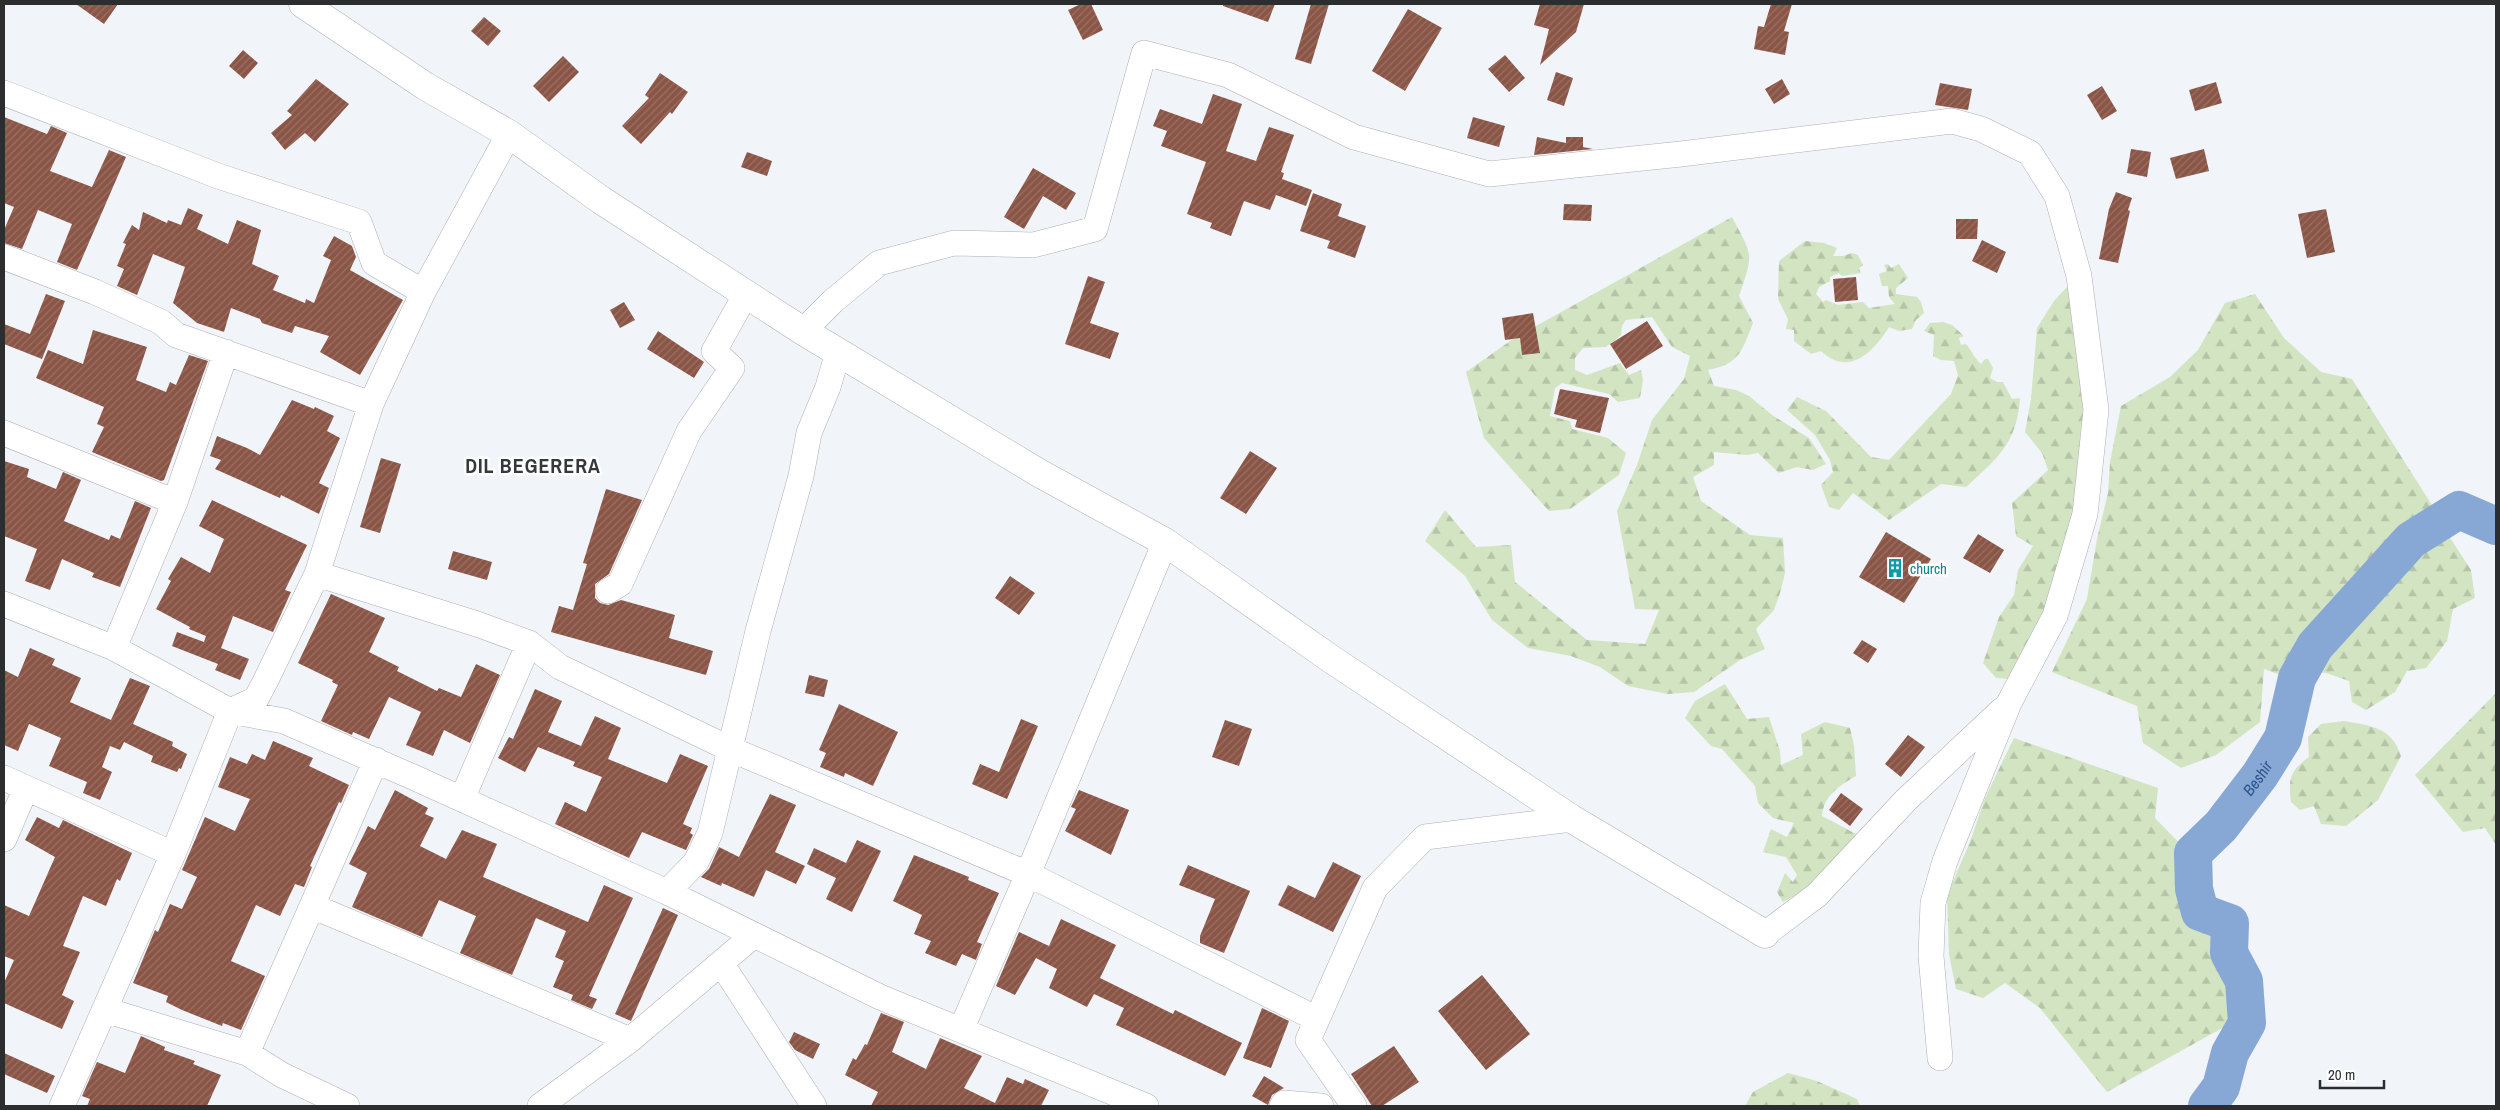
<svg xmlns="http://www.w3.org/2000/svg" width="2500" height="1110" viewBox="0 0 2500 1110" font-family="'Archivo Narrow',sans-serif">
  <defs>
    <pattern id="forest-firs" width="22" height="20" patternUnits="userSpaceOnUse" patternTransform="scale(1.25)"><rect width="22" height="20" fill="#d3e4c2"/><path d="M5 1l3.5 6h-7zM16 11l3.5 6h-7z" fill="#b5c4a7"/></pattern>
    <pattern id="building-hatch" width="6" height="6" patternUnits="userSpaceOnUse" patternTransform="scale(1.25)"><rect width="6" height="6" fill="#8b5546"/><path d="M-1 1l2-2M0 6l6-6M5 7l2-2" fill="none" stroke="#987065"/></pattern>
  </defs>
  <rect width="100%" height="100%" fill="#f1f4f8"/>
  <path fill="url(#forest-firs)" d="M1732 217C1753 257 1754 252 1739 296L1753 323C1742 350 1740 364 1708 370L1714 386 1736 390 1749 396 1772 415 1809 438 1826 464 1813 470 1797 467 1779 473 1758 453 1747 455 1714 452V465L1693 477 1701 501 1750 535 1783 538 1785 573 1780 593 1774 610 1756 629 1765 649 1740 660 1694 692 1668 694 1628 686 1600 667 1571 656 1528 648 1492 620 1465 576 1425 541 1445 510 1476 547 1511 545 1515 582 1587 640 1645 644 1659 610 1635 609 1617 511 1637 465 1652 420 1684 379 1690 356 1672 347 1652 317 1626 320 1622 326 1621 335 1606 347 1583 348 1575 358V370L1587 375 1620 363 1629 375 1641 370 1643 380 1640 398 1618 402 1609 394 1562 383 1555 388 1550 416 1570 421 1572 429 1608 438 1626 453 1619 475 1570 509 1549 511 1484 438 1466 372 1513 339Z
    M1805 241 1824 243 1837 248 1833 256H1843L1852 253 1858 255 1863 265 1859 268 1861 273 1842 276 1839 273 1830 277V281L1819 287 1816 294 1823 302 1826 300 1838 305 1863 302 1869 308 1895 304 1889 297 1888 286H1882L1879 274 1887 271 1884 265 1888 264 1891 268 1899 264 1908 278 1896 288V294L1917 297 1921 302 1924 313 1916 320 1912 329 1899 331 1889 327C1873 353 1848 377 1821 351L1811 354 1794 341V330L1786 329 1788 319 1778 299 1779 261Z
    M2071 283 2085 332 2082 511 2021 680 1996 678 1983 663 1999 617 2014 595 2018 570 2033 546 2016 536 2012 503 2048 470 2042 453 2025 432 2031 399 2037 328 2054 301Z
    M2255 294 2284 338 2321 372 2352 379 2442 521 2404 536 2321 631 2286 677 2264 669 2260 722 2216 755 2181 768 2143 743 2137 706 2052 672 2087 599 2097 539 2108 493 2110 462 2121 406 2170 377 2198 350 2225 303Z
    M1943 322 1952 325 1964 336 1959 338 1961 345 1966 344C1972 351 1974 358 1981 364L1985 359H1988L1993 368 1990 378 1997 382H2003L2012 399 2020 398C2017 443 1998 458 1966 487L1941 484 1889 520 1853 493 1839 510 1829 507 1821 485 1833 472 1830 460 1815 435 1787 410 1797 397 1826 411 1871 457 1889 460 1951 394 1958 375 1954 361 1941 360 1933 356 1934 335 1924 331 1930 323Z
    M2443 527 2471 570 2475 598 2453 609 2447 641 2426 668 2407 671 2395 692 2366 710 2352 702 2349 681 2326 673 2306 671 2315 651 2400 557 2412 545Z
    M1725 684 1747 719 1769 717 1780 751 1781 765 1803 755 1801 734 1825 722 1850 728 1854 745 1856 776C1839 786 1824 795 1822 816L1856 834 1855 846 1805 890 1783 902 1777 892 1785 873 1793 882 1797 875 1786 857 1763 852 1771 829 1787 837 1794 823 1773 818 1758 803 1755 786 1722 749 1711 746 1685 718 1695 701Z
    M2496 693V845L2485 828 2463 832 2415 775Z
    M2344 721C2371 726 2392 727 2401 756L2378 800 2346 826 2321 824 2314 806 2300 810 2291 802C2288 778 2290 771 2309 757L2308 737 2321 724Z
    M2014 738 2158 788 2155 818 2189 853 2197 915 2227 926 2225 952 2241 990 2242 1017 2107 1092 2040 1008 2005 983 1983 998 1956 989 1949 954 1947 895 1970 842 1985 798Z
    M1788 1073 1817 1081 1857 1099 1860 1106H1745L1753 1092Z"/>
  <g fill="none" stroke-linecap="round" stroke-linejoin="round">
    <path stroke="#87a7d5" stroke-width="38" id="s1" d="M2207 1106 2221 1087 2230 1053 2247 1023 2244 981 2229 953 2230 923 2200 912 2194 889 2193 853 2221 826 2260 775 2283 738 2297 678 2315 646 2411 540 2459 510 2496 526"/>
  </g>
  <path fill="url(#building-hatch)" d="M76 4H118L104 24Z
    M1081 4H1091L1103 30 1083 40 1068 10Z
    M1223 4H1275L1268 22 1223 6Z
    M1311 4H1329L1311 64 1295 59Z
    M1540 4H1584L1576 32 1540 65 1549 29 1534 25Z
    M1771 4H1792L1784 31 1789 32 1785 55 1754 49 1758 26 1764 27Z
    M1408 9 1442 28 1405 91 1372 71Z
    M484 17 501 31 488 46 471 31Z
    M243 50 258 63 244 79 229 66Z
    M1505 55 1525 78 1509 92 1488 69Z
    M563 56 579 72 549 102 533 86Z
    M1556 72 1573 78 1564 106 1547 100Z
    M660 73 688 92 672 114 670 112 641 144 622 126 649 98 645 95Z
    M316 79 349 104 315 142 305 133 285 150 271 133 292 115 287 111Z
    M1782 79 1790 94 1774 104 1765 89Z
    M2216 82 2222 103 2195 111 2189 90Z
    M1940 83 1972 89 1968 110 1935 105Z
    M2102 86 2117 111 2102 120 2087 95Z
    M1213 94 1242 104 1226 151 1256 161 1269 127 1294 135 1281 172 1284 173 1282 179 1312 190 1306 206 1276 195 1270 210 1244 201 1231 236 1210 228 1212 223 1187 214 1206 162 1161 146 1167 131 1153 126 1160 109 1202 124Z
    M4 117 47 134 51 126 67 133 50 171 92 187 109 150 126 157 77 270 57 262 72 224 38 210 22 249 4 243V230L14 207 4 203Z
    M1473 117 1505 126 1499 147 1467 138Z
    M1537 137 1566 143V137H1583V147L1593 149 1534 155Z
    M2131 149 2151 152 2147 177 2127 173Z
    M2204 149 2209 171 2176 179 2170 158Z
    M747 152 772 161 767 176 741 167Z
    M1033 168 1076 193 1066 210 1043 196 1024 229 1004 217Z
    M2116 192 2132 198 2128 210 2130 211 2118 263 2099 259 2109 209Z
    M1313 193 1342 204 1338 216 1366 226 1355 258 1327 248 1330 241 1300 231Z
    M1564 204 1592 205 1591 221 1563 220Z
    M188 208 203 215 197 229 228 244 237 220 261 230 252 264 279 276 273 290 305 303 306 299 314 303 331 260 323 256 334 236 352 246 356 257 350 270 403 300 360 375 320 352 329 336 295 326 292 333 262 323 260 319 231 308 224 332 197 323 173 303 185 267 153 254 137 295 117 286 124 269 117 266 126 244 123 243 132 225 139 230 143 212 167 223 168 220 181 225Z
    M2326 209 2335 252 2307 258 2298 214Z
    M1956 219H1978L1977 239H1956Z
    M1982 240 2006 252 1997 273 1972 261Z
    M1088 276 1105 282 1090 323 1119 333 1110 359 1065 344Z
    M1856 277 1858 300 1835 302 1833 279Z
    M46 294 65 301 42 359 4 344V324L30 334Z
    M624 302 635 320 620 328 610 310Z
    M1533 313 1540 353 1522 355 1520 338 1505 340 1502 318Z
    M1647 321 1663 346 1626 369 1610 344Z
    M93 330 147 347 136 380 166 392 170 382 176 385 189 355 208 361 164 480 161 481 92 452 104 427 97 424 104 407 36 378 48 350 83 364Z
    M658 331 704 362 694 378 647 349Z
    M1560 389 1609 398 1600 433 1575 427 1577 420 1554 414Z
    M292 400 314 409 315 407 334 416 327 431 340 438 319 483 329 488 319 514 281 495 280 498 215 469 221 460 210 456 217 436 247 448 260 455Z
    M1250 451 1277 468 1246 514 1220 498Z
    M381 458 401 464 380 533 360 527Z
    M4 461 29 469 27 477 56 489 63 472 81 480 64 521 109 540 111 535 120 539 135 501 151 508 120 587 92 577 94 573 62 559 50 590 25 581 37 549 4 536Z
    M606 489 642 500 609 574 595 584V598L600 603 608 605 621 600 675 615 669 638 713 651 706 675 551 632 559 606 573 610 587 564 583 563Z
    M212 500 307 545 285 590 291 592 273 632 233 616 221 648 249 659 240 680 215 670 218 664 172 646 177 632 204 642 206 636 189 629 190 627 156 609 171 581 168 579 181 557 210 573 224 539 199 526Z
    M1886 532 1931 559 1904 603 1859 577Z
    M1978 534 2004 550 1990 573 1963 558Z
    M453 551 492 562 487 580 448 569Z
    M1010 576 1035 593 1019 615 995 598Z
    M331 594 385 618 369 652 399 667 397 671 437 691 439 688 461 697 476 664 500 675 470 743 444 730 433 756 406 745 421 712 389 697 369 739 353 732 352 735 321 721 338 685 332 682 333 680 298 663Z
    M1862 640 1877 649 1868 663 1853 653Z
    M30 648 55 659 52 665 81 678 70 702 111 720 130 678 150 686 133 724 173 742 172 746 187 754 181 769 179 768 177 772 151 762 153 756 124 742 120 750 110 746 102 767 112 772 100 800 83 793 87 782 49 766 61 738 29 724 18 751 4 745V670L18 677Z
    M809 675 828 680 824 697 805 693Z
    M535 689 562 701 548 732 581 746 595 716 621 728 608 759 667 783 680 754 708 766 683 824 692 828 690 833 693 835 686 850 642 832 629 858 555 824 565 802 586 812 602 777 573 766 575 762 538 747 525 772 498 758 509 737 513 739Z
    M839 704 898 732 873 786 845 773 844 777 820 767 826 753 819 750Z
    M1021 719 1038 726 1007 799 972 784 980 764 999 772Z
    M1225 720 1252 729 1239 766 1212 757Z
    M1908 735 1925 747 1901 777 1885 764Z
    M273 741 313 758 309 766 349 785 341 803 339 802 310 866 312 867 304 887 295 884 280 916 256 905 231 961 265 976 241 1030 223 1023 222 1026 182 1010 166 1002 168 996 133 983 155 930 158 932 170 904 182 909 197 877 182 870 205 817 235 831 250 799 218 787 230 757 247 764 252 754 265 760Z
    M395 790 428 808 425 814 434 818 420 846 446 859 462 830 497 844 483 877 588 922 604 885 633 898 589 996 597 999 592 1009 571 1000 573 995 553 987 564 961 555 957 566 931 536 918 512 975 460 953 476 916 439 900 422 937 352 907 367 873 349 864 368 826 375 830Z
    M1079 790 1129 810 1111 855 1065 831 1076 809 1071 807Z
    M1841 793 1863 809 1850 826 1829 810Z
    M770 794 796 805 775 852 805 866 796 884 766 870 754 897 722 883 721 886 701 877 709 869 719 847 739 857Z
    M37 817 59 828 63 820 132 853 120 881 117 879 106 906 83 896 63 946 80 952 62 995 74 1001 62 1029 4 1003V983L14 960 4 956V905L29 916 55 857 25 840Z
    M857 840 881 851 852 912 826 899 836 878 807 864 814 848 846 863Z
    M914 855 969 877 968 880 999 893 977 942 982 944 976 960 962 954 956 966 925 953 931 941 914 934 922 915 893 901Z
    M1333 862 1361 876 1333 932 1278 905 1288 885 1315 898Z
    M1188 865 1250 891 1224 953 1200 943V936L1215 899 1179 885Z
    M663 908 678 915 631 1021 615 1014Z
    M1061 919 1116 945 1100 978 1173 1014 1175 1010 1242 1043 1225 1076 1116 1025 1124 1008 1094 994 1087 1007 1049 988 1057 969 1036 958 1015 995 996 986 1019 932 1049 946Z
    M1482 975 1530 1034 1486 1070 1438 1011Z
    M1262 1008 1289 1021 1271 1068 1243 1058Z
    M881 1013 904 1022 892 1052 926 1069 940 1038 982 1056 964 1088 995 1103 1007 1077 1023 1084 1025 1079 1049 1090 1041 1106H871L878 1092 845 1075 853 1058 856 1060 865 1044 867 1045Z
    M794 1032 820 1044 813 1059 795 1050 789 1042Z
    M141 1036 165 1047 164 1050 195 1061 193 1064 221 1075 207 1106H87L90 1099 82 1096 97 1062 125 1073Z
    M1394 1046 1419 1082 1382 1106H1372L1351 1074Z
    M4 1053 55 1076 47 1093 4 1074Z
    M1264 1076 1284 1088 1272 1095 1268 1105 1252 1096Z"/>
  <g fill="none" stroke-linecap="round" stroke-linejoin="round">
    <g stroke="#adb0b4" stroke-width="26">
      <path id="minor" d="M4 93 218 176 359 222 374 263 423 292
        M4 257 95 292 161 322 176 335 371 404
        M803 331 833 301 879 263 954 243 1033 245 1095 229 1144 53 1228 75 1354 137 1489 174 1681 154 1952 121 1981 129 2030 153 2057 196 2079 276 2096 410 2085 514 2055 616 2009 703 1945 861 1933 903 1931 956 1940 1058
        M4 433 175 502
        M1165 542 1028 874 1317 1019
        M317 574 477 624 529 643
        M608 591 620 584 689 431 732 368 714 351 746 294
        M4 604 114 648 230 711 284 721 413 777 667 892 880 997 1146 1106
        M114 648 175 502 226 352
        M376 760 312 906 630 1040
        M4 778 173 854
        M462 799 529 643 560 667 730 749 1028 874 961 1030
        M4 839 26 788
        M667 892 696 862 710 833 758 631 801 476 809 433 828 387 838 352
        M1765 934 1817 895 1906 800 2002 710
        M721 963 814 1106
        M105 1010 247 1053 282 1075 347 1106
        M247 1053 312 906
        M62 1106 173 854 230 711 256 699 266 680 317 574 371 404 423 292 509 134
        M540 1106 630 1040 754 935
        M1282 1106 1284 1103 1321 1106
        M1354 1106 1308 1040 1375 888 1425 837 1572 819"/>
    </g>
    <g stroke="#adb0b4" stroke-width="29">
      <path id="primary" d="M303 4 425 86 509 134 601 200 803 331 1039 473 1165 542 1331 659 1572 819 1765 934"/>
    </g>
    <use href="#minor" stroke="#fff" stroke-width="25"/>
    <use href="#primary" stroke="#fff" stroke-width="28"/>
  </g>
  <defs>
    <g id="building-bare" transform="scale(1.5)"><path d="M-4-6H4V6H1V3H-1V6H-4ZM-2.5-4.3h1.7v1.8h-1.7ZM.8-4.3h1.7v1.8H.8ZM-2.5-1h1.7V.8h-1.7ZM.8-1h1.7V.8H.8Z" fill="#0f9aa8" stroke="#fff" stroke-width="2.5" paint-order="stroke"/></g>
  </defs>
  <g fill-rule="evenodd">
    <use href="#building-bare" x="1895" y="568"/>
  </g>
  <g text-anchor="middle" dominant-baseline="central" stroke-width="5" stroke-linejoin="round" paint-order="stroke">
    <g font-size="15" fill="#0d838f" stroke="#fff" text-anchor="start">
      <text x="1910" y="568">church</text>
    </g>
    <g font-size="16" font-style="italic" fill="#2b558f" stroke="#fff">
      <text stroke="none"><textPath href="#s1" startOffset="388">Beshir</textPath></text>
    </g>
    <g font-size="20" font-weight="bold" letter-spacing="1" fill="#36383b" stroke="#fff">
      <text x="533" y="465">DIL BEGERERA</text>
    </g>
  </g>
  <rect width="2500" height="1110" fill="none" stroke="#2c2d2f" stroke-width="10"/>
  <path d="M2320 1080v8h64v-8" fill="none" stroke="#2c2d2f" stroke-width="2.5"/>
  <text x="2328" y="1080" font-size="15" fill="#2c2d2f" stroke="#ffffff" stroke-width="4" paint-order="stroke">20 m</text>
</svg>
